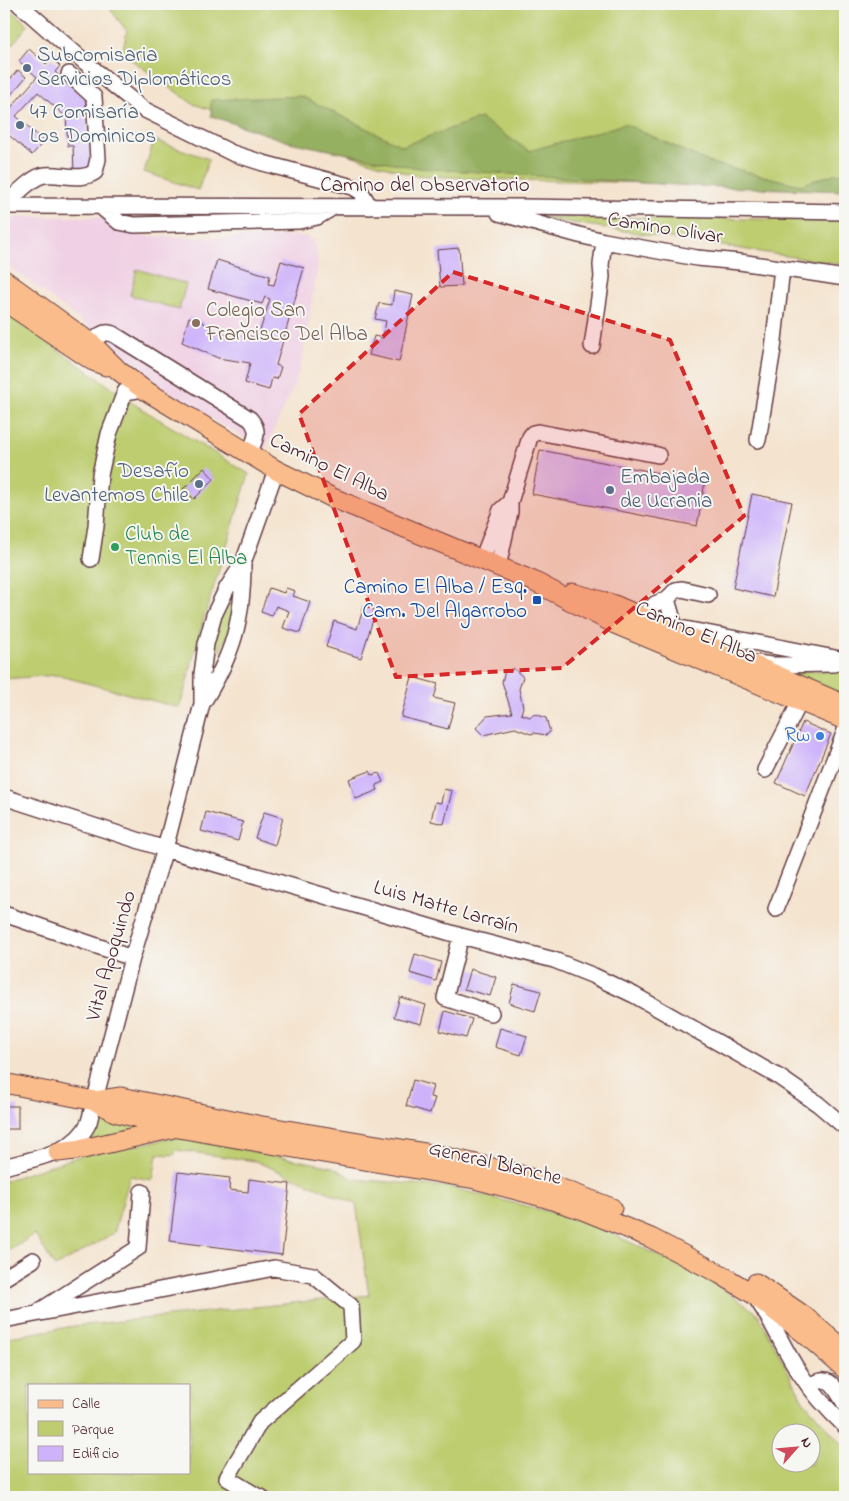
<svg xmlns="http://www.w3.org/2000/svg" width="849" height="1501" viewBox="0 0 849 1501" font-family="'Indie Flower',sans-serif">
  <rect width="100%" height="100%" fill="#f6f6f2"/>
  <filter id="ink" filterUnits="userSpaceOnUse"><feTurbulence type="fractalNoise" baseFrequency=".02" numOctaves="2"/><feDisplacementMap in="SourceGraphic" scale="10" xChannelSelector="R" yChannelSelector="G"/><feConvolveMatrix kernelMatrix="1 2 1 2 8 2 1 2 1" color-interpolation-filters="sRGB"/></filter>
  <filter id="wash" filterUnits="userSpaceOnUse"><feTurbulence type="fractalNoise" baseFrequency=".0096" numOctaves="4" result="noise"/><feDisplacementMap in="SourceGraphic" scale="20" xChannelSelector="R" yChannelSelector="G"/><feGaussianBlur stdDeviation="1.12" result="paint"/><feColorMatrix in="noise" values="0 0 0 0 0 0 0 0 0 0 0 0 0 0 0 0 0 1.4 0 .05"/><feComposite in="paint" operator="in"/></filter>
  <g filter="url(#wash)">
    <rect width="100%" height="100%" fill="#f4e3ce"/>
    <path fill="#f0d0e4" d="M22 216 97 217 102 218 128 233 146 236 210 238 302 236 307 237 312 240 317 253 318 266 302 361 294 386 265 449 198 411 109 351 103 338 4 262V229L13 219Z"/>
    <path fill="#bdcd6f" stroke="#84764d" fill-rule="evenodd" d="M4 4 28 25 4 55Z
      M113 4H845V183L809 187 484 179 412 175 193 104 122 53 127 31 110 9Z
      M154 140 209 159 198 190 144 172Z
      M534 217 845 220V265Z
      M137 269 186 284 179 310 130 295Z
      M4 311 137 406 249 474 203 621 180 708 57 675 4 679Z
      M229 600 232 601 231 627 220 651 216 650 217 622Z
      M782 671H845V701Z
      M104 1115 158 1127 90 1142 94 1135 97 1120Z
      M178 1137 333 1167 353 1179 449 1187 583 1220 710 1280 758 1314 803 1400 845 1448V1497H4V1338L74 1326 369 1295 356 1204 255 1161 176 1150 174 1155 157 1154 153 1180 130 1176 114 1233 55 1267 35 1234 4 1254V1181L83 1155ZM29 1385H189V1472H29ZM782 1434H812V1464H782Z"/>
    <path fill="#96b062" stroke="#706846" d="M301 96 402 146 480 118 529 151 625 124 711 163 800 185 834 174 845 173V191L690 186 418 168 289 142 211 116V100Z"/>
    <g id="blocks">
      <path fill="#ceb3fb" d="M29 49 46 64 51 58 60 66 55 72 86 99 91 171 74 172 73 146H68L66 117 38 92 16 116 44 141 32 155 4 131V107L8 111 37 77 19 61Z
        M18 70 26 77 4 103V86Z
        M459 248 462 286 440 287 437 250Z
        M217 260 270 276 268 284 274 285 281 261 304 268 276 365 281 367 277 379 272 378 269 390 245 383 250 363 218 358 182 342 189 317 201 321 212 329 223 334 258 337 270 299 265 297 262 304 208 289Z
        M394 291 413 295 399 362 369 355 374 336 383 338 386 321 375 319 379 303 392 305Z
        M540 450 705 482 697 526 532 494Z
        M204 468 214 479 194 499 183 489Z
        M752 494 792 502 773 597 733 588Z
        M269 588 284 593 286 588 295 591 293 596 310 602 300 633 283 628 289 611 276 606 272 616 261 612Z
        M364 606 376 610 361 658 326 647 334 621 357 629Z
        M513 668 523 677 519 689 523 707 521 714 530 717 535 714 546 718 550 732 546 735 534 733 531 734 515 728 483 735 476 728 487 716 512 713 502 682 505 671 510 672Z
        M412 677 438 684 434 698 455 703 448 729 401 717Z
        M803 722 831 734 805 796 776 783Z
        M370 771 372 775 379 773 383 782 376 785 378 790 356 799 349 779Z
        M444 789 452 791 444 824 431 821 435 802 441 803Z
        M206 812 243 822 238 841 201 831Z
        M264 812 283 818 275 845 255 838Z
        M415 954 441 962 436 981 410 973Z
        M470 969 496 977 490 996 464 989Z
        M514 984 541 991 535 1011 509 1003Z
        M400 997 426 1005 421 1024 394 1017Z
        M445 1011 472 1019 466 1038 440 1031Z
        M500 1028 527 1036 521 1055 495 1047Z
        M413 1080 433 1086 430 1097 435 1098 430 1113 406 1106Z
        M4 1106H18V1129H4Z
        M178 1172 230 1178 229 1190 248 1192 249 1179 290 1184 282 1255 170 1241Z"/>
    </g>
  </g>
  <g filter="url(#ink)">
    <use href="#blocks" fill-opacity="0" stroke="#643c43" stroke-width="1"/>
    <g fill="none" stroke-linecap="round" stroke-linejoin="round">
      <g stroke="#643c43" stroke-width="18">
        <path id="minor" d="M19 4 86 63 143 109 232 153 263 163 353 187 361 192 370 207
          M4 206 523 207 845 212
          M4 206C14 197 32 176 45 175 62 173 80 182 95 172L98 159 94 97 69 74
          M100 206 119 222 134 225 299 221 317 217 332 208
          M499 213 579 235 604 241 697 258 740 262 845 278
          M92 344C97 337 103 330 113 334L250 419C261 431 255 440 249 453
          M592 346 602 277 601 265 604 241
          M758 440 773 349 782 268
          M91 559 96 526 100 475 109 434 125 392 143 389
          M482 560 501 510 509 503
          M498 567 510 512V502L530 437 533 433 538 432 658 455
          M667 599 675 627
          M642 617 655 604 667 599 676 590 682 589 708 595
          M680 628 845 660
          M757 663 771 665 834 664
          M202 704C233 655 243 621 243 564
          M765 770 800 702
          M4 797 165 849 461 936 554 960 594 976 634 995 779 1077 818 1104 845 1127
          M776 909 845 731
          M4 914 132 958
          M461 936 445 998 491 1013
          M4 1167C34 1158 75 1154 89 1122L132 958 165 849 202 704V674L206 644 214 615 227 588 243 563 276 470
          M4 1278 33 1260
          M758 1301C774 1324 784 1350 799 1372 812 1392 828 1410 845 1426
          M41 1310 138 1248 142 1192
          M4 1320 274 1268 313 1275 351 1306 353 1341 260 1422 227 1478 257 1496 261 1497
          M809 1386C830 1372 835 1388 845 1404"/>
      </g>
      <g stroke="#643c43" stroke-width="21">
        <path id="major" d="M4 280 92 344 119 371 143 389 276 470 333 498 533 581 615 624 845 720
          M4 301 93 361 106 366
          M573 593 612 604 845 705
          M4 1083 95 1101 115 1112 178 1128 475 1179 543 1197 580 1209 651 1238 720 1274 753 1294 805 1334 845 1369
          M95 1101 121 1097 257 1125 438 1155 514 1173 551 1185 612 1208
          M58 1152 83 1149 170 1129
          M756 1283 803 1315 845 1351"/>
      </g>
      <use href="#minor" stroke="#fff" stroke-width="15"/>
      <use href="#major" stroke="#fabc8b" stroke-width="19"/>
    </g>
  </g>
  <path fill="#d62828" fill-opacity="0.2" stroke="#d62828" stroke-width="4" stroke-dasharray="10 6" stroke-linejoin="round" d="M453 272 670 340 744 516 562 668 396 677 299 414Z"/>
  <g fill="#5c6f8a" stroke="#f6f6f2" stroke-width="2">
    <circle cx="27" cy="68" r="5"/>
    <circle cx="20" cy="125" r="5"/>
    <circle cx="199" cy="484" r="5"/>
    <circle cx="610" cy="490" r="5"/>
  </g>
  <circle fill="#8d6e63" stroke="#f6f6f2" stroke-width="2" cx="196" cy="323" r="5"/>
  <circle fill="#2e9e5b" stroke="#f6f6f2" stroke-width="2" cx="115" cy="547" r="5"/>
  <rect fill="#1a4fb4" stroke="#f6f6f2" stroke-width="2" x="532" y="595" width="10" height="10" rx="2.5"/>
  <circle fill="#3f7fe0" stroke="#f6f6f2" stroke-width="2" cx="820" cy="736" r="5"/>
  <g text-anchor="middle" dominant-baseline="central" stroke-width="4" stroke-linejoin="round" paint-order="stroke">
    <g font-size="21" fill="#4e5e75" stroke="#f6f6f2" text-anchor="start">
      <text x="37" y="56">Subcomisaria<tspan x="37" dy="24">Servicios Diplomáticos</tspan></text>
      <text x="30" y="113">47 Comisaría<tspan x="30" dy="24">Los Dominicos</tspan></text>
      <text x="189" y="472" text-anchor="end">Desafío<tspan x="189" dy="24">Levantemos Chile</tspan></text>
      <text x="620" y="478">Embajada<tspan x="620" dy="24">de Ucrania</tspan></text>
    </g>
    <g font-size="21" fill="#4a1f2b" stroke="#f6f6f2">
      <text x="425" y="186">Camino del Observatorio</text>
      <text transform="translate(665 229) rotate(9)">Camino Olivar</text>
      <text transform="translate(329 468) rotate(26)">Camino El Alba</text>
      <text transform="translate(696 633) rotate(23)">Camino El Alba</text>
      <text transform="translate(446 908) rotate(16)">Luis Matte Larraín</text>
      <text transform="translate(112 956) rotate(-74)">Vital Apoquindo</text>
      <text transform="translate(495 1164) rotate(13)">General Blanche</text>
    </g>
    <g font-size="21" fill="#785e54" stroke="#f6f6f2" text-anchor="start">
      <text x="206" y="311">Colegio San<tspan x="206" dy="24">Francisco Del Alba</tspan></text>
    </g>
    <g font-size="21" fill="#27864d" stroke="#f6f6f2" text-anchor="start">
      <text x="125" y="535">Club de<tspan x="125" dy="24">Tennis El Alba</tspan></text>
    </g>
    <g font-size="21" fill="#164399" stroke="#f6f6f2" text-anchor="end">
      <text x="527" y="588">Camino El Alba / Esq.<tspan x="527" dy="24">Cam. Del Algarrobo</tspan></text>
    </g>
    <g font-size="21" fill="#366cbe" stroke="#f6f6f2" text-anchor="end">
      <text x="810" y="736">Rw</text>
    </g>
  </g>
  <rect width="849" height="1501" fill="none" stroke="#f6f6f2" stroke-width="20"/>
  <rect x="28" y="1384" width="162" height="90" fill="#f6f6f2" stroke="#b1a0a2"/>
  <rect x="38" y="1400" width="25" height="8" fill="#fabc8b" stroke="#b1a0a2"/>
  <text x="72" y="1408" font-size="15" fill="#4a1f2b">Calle</text>
  <rect x="38" y="1421" width="25" height="15" fill="#bdcd6f" stroke="#b1a0a2"/>
  <text x="72" y="1434" font-size="15" fill="#4a1f2b">Parque</text>
  <rect x="38" y="1446" width="25" height="15" fill="#ceb3fb" stroke="#b1a0a2"/>
  <text x="72" y="1458" font-size="15" fill="#4a1f2b">Edificio</text>
  <g transform="translate(796 1448) rotate(63)"><circle r="24" fill="#f6f6f2" stroke="#b1a0a2"/>
  <path d="M0-4L9 19L0 12L-9 19Z" fill="#d1495b"/>
  <text y="-8" font-size="14" font-weight="bold" text-anchor="middle" fill="#4a1f2b">N</text>
  </g>
</svg>
